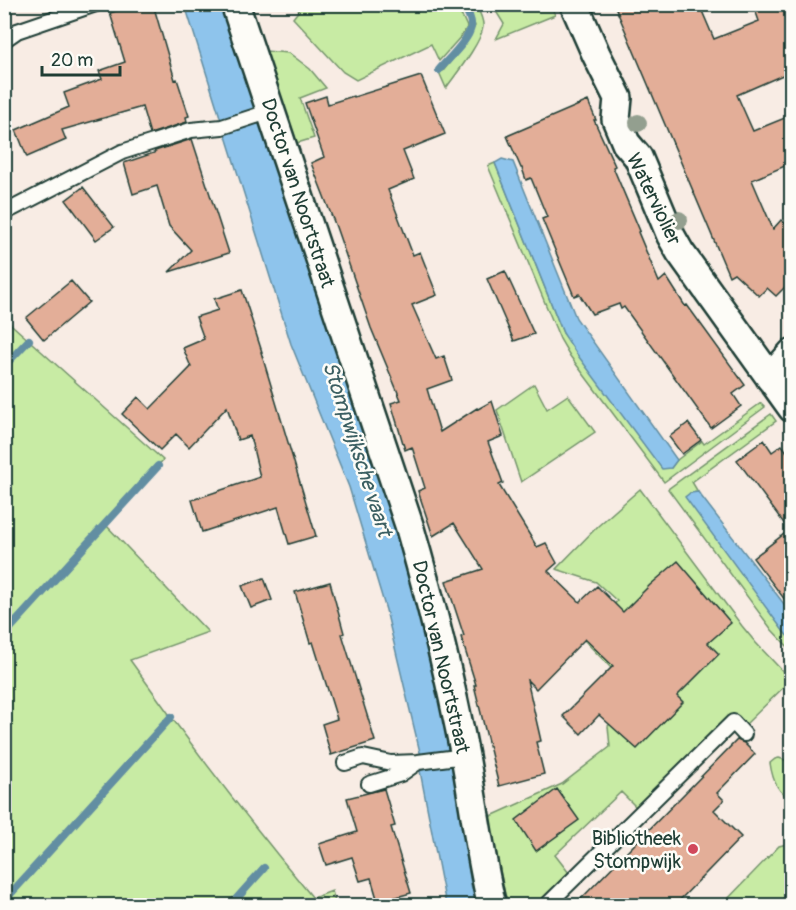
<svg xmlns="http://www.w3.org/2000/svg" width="796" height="910" viewBox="0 0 796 910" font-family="Pangolin,sans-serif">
  <rect width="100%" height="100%" fill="#f8ece4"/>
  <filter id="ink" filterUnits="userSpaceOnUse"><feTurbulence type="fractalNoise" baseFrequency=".0167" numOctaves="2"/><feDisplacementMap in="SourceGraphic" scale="12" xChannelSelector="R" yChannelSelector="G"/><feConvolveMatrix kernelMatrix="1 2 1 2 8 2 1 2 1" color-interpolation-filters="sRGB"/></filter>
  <g filter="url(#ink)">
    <path fill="#c8eba4" stroke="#74946c" stroke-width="1.5" d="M303 5H453L463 18 467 27 463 34 439 61 431 44 356 80 343 72 293 18Z
      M468 5H476C479 11 484 20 483 27 481 43 456 74 446 88L439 72 443 71 468 40 475 26Z
      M492 5H551L555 15 496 39 504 24Z
      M265 51 289 53 310 69 326 88 300 98 314 138 297 143Z
      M495 163 563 333 671 468 677 460 702 441 704 444 761 403 765 407 664 482 570 356 560 339 488 166Z
      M4 318 163 460 105 524 208 632 130 660C188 742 249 821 313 898L332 891 336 905H5Z
      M534 384 547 409 568 395 595 432 521 482 497 410Z
      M771 414 776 421 692 482 698 492 690 493 784 632 791 640V650L772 630 668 489Z
      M640 489 742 626 756 643 791 680 745 725 734 714 637 808 621 792 555 855 569 873 536 905H512L505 895 489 817 562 784 610 747 608 726 637 695 585 641 617 601 596 582 556 569 598 526Z
      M779 758 785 760 788 764 791 763V798C777 794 772 777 770 763L775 759Z
      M791 843V905H722L779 846Z"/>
    <path fill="#8ec4ec" stroke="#628ea2" stroke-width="1.5" d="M185 5H222L381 477 424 634 449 748 471 884 476 905H446L420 771 424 769 386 610 349 487 291 344Z
      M502 159 513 162 576 318 677 460 671 468 662 469 576 353 563 333 495 163Z
      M698 492 791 613V640L784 632 685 497 690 493Z"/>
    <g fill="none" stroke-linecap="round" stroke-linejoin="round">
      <path stroke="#628ea2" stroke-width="8" d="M439 70C448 59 469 40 471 27 472 19 467 11 463 4
        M4 366 29 340
        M4 635 158 466
        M4 901 171 717
        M230 906 264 868"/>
    </g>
    <path fill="#e3ae98" stroke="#1f3d34" stroke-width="1.5" d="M137 4H153L175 80 177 79 189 116 186 117 187 122 150 134 142 107 62 130 66 140 27 157 16 130 69 107 64 93 102 79 99 71 125 62 110 13Z
      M614 4H699L714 39 759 21 753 4H792V71L737 95 753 131 792 115V163L752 180 773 229 781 220 792 229V280L776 296 767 288 759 296 734 273 729 276Z
      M421 76 445 134 403 151 414 179 388 190 413 255 420 252 437 295 412 305 436 359 444 356 452 380 427 389 440 432 477 408 478 409 492 401 503 436 488 442 503 483 499 485 537 547 546 543 557 563 548 571 580 602 597 586 623 612 650 585 678 561 731 623 708 643 719 654 677 696 683 702 637 749 599 715 581 734 563 716 613 666 585 639 536 689 527 680 541 741 536 742 544 774 499 786 474 685H476L461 637 464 636 446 581 483 569 454 523 433 536 418 491 425 488 412 447 405 450 391 403 401 400 371 328 336 227 311 163 324 157 305 103 326 96 328 104 353 96 354 97Z
      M588 101 596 120H594L615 166 613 167 640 231 638 232 659 282 666 276 685 306 687 305 745 385 733 394 741 406 711 428 624 307 621 309 619 304 592 314 579 294 574 296 542 219 547 217 531 178 526 180 522 168H521L507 136Z
      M192 139 229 253 169 272 191 250 169 226 157 186 133 194 124 163 154 153 155 151Z
      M83 187 114 227 96 240 66 200Z
      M505 271 534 334 514 341 487 279Z
      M71 281 89 302 44 340 26 318Z
      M242 290 262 352H261L316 536 289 544 278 507 202 532 192 500 260 477 250 436 238 440 227 407 189 447 176 434 160 450 122 414 138 397 150 409 191 367 183 348 204 339 196 317 218 310 214 299Z
      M688 423 701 440 682 454 669 437Z
      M764 440 772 452 782 445 792 459V609L753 558 789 530 737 460Z
      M264 578 272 600 251 608 242 586Z
      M330 582 344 633 342 634 375 741 331 755 322 724 337 719 313 642 310 643 295 592Z
      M737 740 744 743 755 754 717 793 724 800 714 810 741 837 674 906H574Z
      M384 789 395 826 391 827 411 893 378 902 371 878 360 881 352 857 326 865 319 844 357 832 347 798Z
      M557 789 579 820 536 851 516 820Z"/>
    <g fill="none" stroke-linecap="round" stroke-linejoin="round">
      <g stroke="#1f3d34" stroke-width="18">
        <path id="service" d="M4 40 17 31 96 4
          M4 213 122 152 191 130 222 127 271 111
          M345 763 363 757 391 763 418 762 465 756
          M369 784 401 774 418 762
          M546 906 733 722 744 734"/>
      </g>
      <g stroke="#1f3d34" stroke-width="32">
        <path id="minor" d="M235 4 409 525C431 601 450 678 465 756 474 806 480 856 492 906
          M574 4 596 54 618 98 616 119 626 143 638 157 671 236 680 252 792 408
          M770 378 792 353"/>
      </g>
      <use href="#service" stroke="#fdfcf7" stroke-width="14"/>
      <use href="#minor" stroke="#fdfcf7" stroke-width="27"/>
    </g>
    <g fill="#939f8f">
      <circle cx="638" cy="123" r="9"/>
      <circle cx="679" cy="220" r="9"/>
    </g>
  </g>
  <circle fill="#d1495b" stroke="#fdfcf7" stroke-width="2" cx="693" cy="849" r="6"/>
  <g text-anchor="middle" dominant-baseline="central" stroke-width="5" stroke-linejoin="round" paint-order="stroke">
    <g font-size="20" fill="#1f3d34" stroke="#fdfcf7">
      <text transform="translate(298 193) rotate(72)">Doctor van Noortstraat</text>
      <text transform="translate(654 199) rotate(64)">Waterviolier</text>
      <text transform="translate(441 657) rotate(77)">Doctor van Noortstraat</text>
    </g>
    <g font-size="20" fill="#1f3d34" stroke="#fdfcf7" text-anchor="end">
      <text x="681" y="838">Bibliotheek<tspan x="681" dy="23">Stompwijk</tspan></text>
    </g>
    <g font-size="21" font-style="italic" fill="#3b5f62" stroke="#fdfcf7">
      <text transform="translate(357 449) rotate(72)">Stompwijksche vaart</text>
    </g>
  </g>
  <rect width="796" height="910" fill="none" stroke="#fdfcf7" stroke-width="24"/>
  <rect x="12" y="12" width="772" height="886" fill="none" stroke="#1f3d34" stroke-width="2" filter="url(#ink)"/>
  <path d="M42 66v9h78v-9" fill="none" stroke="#1f3d34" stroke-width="3"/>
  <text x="51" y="66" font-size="18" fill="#1f3d34" stroke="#fdfcf7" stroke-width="4.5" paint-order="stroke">20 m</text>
</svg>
